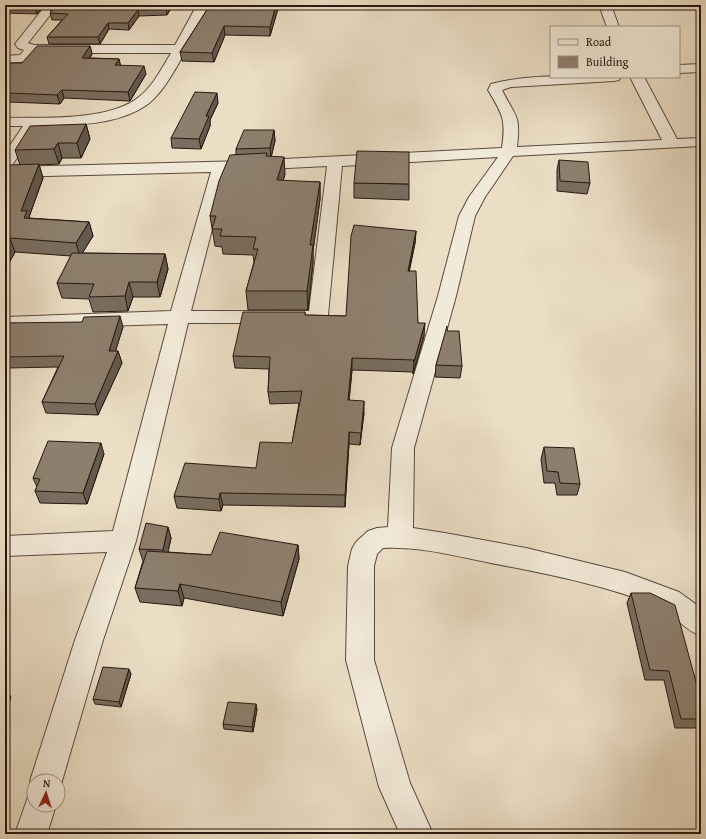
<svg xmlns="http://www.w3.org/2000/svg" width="706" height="839" viewBox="0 0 706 839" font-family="'Gentium Book Plus',serif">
  <rect width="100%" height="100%" fill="#ebdec5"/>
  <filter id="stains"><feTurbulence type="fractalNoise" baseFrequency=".005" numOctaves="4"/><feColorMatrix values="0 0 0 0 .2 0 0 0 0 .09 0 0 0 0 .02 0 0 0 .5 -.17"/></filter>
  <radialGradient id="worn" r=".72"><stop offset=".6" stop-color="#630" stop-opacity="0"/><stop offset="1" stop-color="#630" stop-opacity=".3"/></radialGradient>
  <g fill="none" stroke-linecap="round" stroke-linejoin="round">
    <g stroke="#594a3d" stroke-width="2">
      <path id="street" d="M46 5H58L28 43 34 45H175L197 5H209C194 32 171 87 148 104 118 126 73 125 38 126L11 167 246 161 502 148C506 119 503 115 488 90L491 84C533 73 577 77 621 77L619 80 614 81 511 87 502 90C515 117 521 113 517 147L662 140 630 77H644L677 139 701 138V146L513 156 485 197 475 216 456 296 414 448 413 528 445 533 526 548 625 572 679 592 701 608V636C684 630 674 614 659 607 606 585 547 574 491 563 456 556 419 546 383 548L377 554 374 566V660L410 783 433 834H400L379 787 346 660 348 566 352 549 356 542 368 531 377 528 388 527 392 448 438 296 459 216 469 197 498 157 342 166 328 315 325 319 310 323H188L136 541 103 640 62 781 58 790V781H34V790L30 781 75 640 107 552 5 556V536L113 531 168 324 5 329V317L171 311 211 172 5 177V153L23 126H5V118C43 117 107 122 139 97 153 86 162 68 171 53H35L28 61 5 64V56L20 55 24 50 18 48 15 44ZM327 166 309 311H191L227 171Z
        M599 5H611L619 27H607Z
        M701 64V72L679 73V65Z
        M34 792V805H56L47 834H15L29 794Z"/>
    </g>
    <use href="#street" fill="#f2ead9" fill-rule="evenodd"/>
  </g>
  <path fill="#796d5f" stroke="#281810" d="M5 5H45L37 14 5 13Z
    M173 5 167 15 139 16 129 30 109 29 100 44H49L47 37 62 20H52L50 13 51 12 50 9Z
    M210 5H279L270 36 225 35 214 62 182 61 180 52Z
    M90 46 92 54 90 58 119 59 120 65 146 74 130 101 64 98 60 104 9 102 5 108V63H22Z
    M218 103 210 120V126L201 149 172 148 171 138Z
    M86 124 90 139 81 158H62L59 164 39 165 43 178 29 217V218L89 222 93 236 82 253 165 254 168 269 160 297H133L128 311 93 312 89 299 62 298 57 283 71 256 15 252 9 263H5V170L20 165 15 150Z
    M274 130 275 141 271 156 285 174 283 181 320 182V199L313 251V263L308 310H248L246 291 254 262 253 255 223 254 222 247 215 246 210 216 236 155V149Z
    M559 160 590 183 587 194 557 191V170Z
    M354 183 409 184V200L354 198Z
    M701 186V194L699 192Z
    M416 231 415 243 409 271 418 323 424 336 413 374V372L352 370 349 400 364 413 360 445 349 444 345 507 223 505 221 511 177 508 174 496 256 468 292 443 299 403 270 404 268 392 269 369 235 368 233 356 305 312V315L346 316Z
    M5 323 123 327 115 351H118L122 363 98 415 46 413 42 402 58 367 5 368Z
    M447 331 462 366 460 378 435 377 436 365Z
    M544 447 580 484 577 495H557L555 483H544L541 459Z
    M104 454 87 504 40 503 35 491 37 487 33 478Z
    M168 527 171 538 168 552 211 555 298 545 299 559 283 616 184 598 182 606 140 602 135 588 143 561 139 549Z
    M631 593 701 700V726L700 728H675L664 680H645L627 603Z
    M131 674 121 707 95 704 93 699Z
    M257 709 253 732 224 729 223 724Z"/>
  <path fill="#63594d" stroke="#281810" d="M38 5H45L37 14 35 8Z
    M168 5H173L167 15 166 9Z
    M276 5H279L270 36V27Z
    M138 10 139 16 129 30 128 23Z
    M108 23 109 29 100 44 98 37Z
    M224 26 225 35 214 62 212 53Z
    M90 46 92 54 84 66 82 58Z
    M119 59 121 67 115 65Z
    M144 66 146 74 130 101 128 92Z
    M62 90 64 98 60 104 57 95Z
    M7 93 9 102 5 108V95Z
    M217 93 218 103 210 120V126L201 149 199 139 206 116Z
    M86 124 90 139 81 158 77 143Z
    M274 130 275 141 271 158 270 148Z
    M58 143 62 158 59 164 54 149Z
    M284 157 285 174 278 198 277 180Z
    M39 164 43 178 29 217 31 225 28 231 21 211Z
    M320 182V199L313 251V263L308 310 307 291 310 245Z
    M89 222 93 236 80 257 76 243Z
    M416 231 415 243 407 283 408 271Z
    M10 238 15 252 9 263 5 252V248Z
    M165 254 168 269 160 297 157 282Z
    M129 282 133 297 128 311 125 296Z
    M120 316 123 327 112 363 109 351Z
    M425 323 424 336 413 374 414 362Z
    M118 351 122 363 98 415 95 404Z
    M352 358V370L348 412V400Z
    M364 401V413L360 445 361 433Z
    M349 432V444L345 507V495Z
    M101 443 104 454 87 504 83 493Z
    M220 493 223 505 221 511 219 499Z
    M168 527 171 538 166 561 163 550Z
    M298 545 299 559 283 616 281 602Z
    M180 584 184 598 182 606 178 591Z
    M129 669 131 674 121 707 119 702Z
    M5 687 11 697 5 716Z
    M256 704 257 709 253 732 252 727Z"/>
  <path fill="#8d7f6e" stroke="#281810" d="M5 5H38L35 8 5 7Z
    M53 5H168L166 9 138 10 128 23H108L98 37H47L68 14 50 13 54 9H50Z
    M210 5H276L270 27 224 26 212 53 180 52Z
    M37 46H90L82 58 119 59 115 65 144 66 128 92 62 90 57 95 7 93 5 95V63H22Z
    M195 92 217 93 206 116H209L199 139 171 138Z
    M86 124 77 143H58L54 149 15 150 30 126Z
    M244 130H274L270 148 236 149Z
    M357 151 409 152V184L354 183Z
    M267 153 266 156 284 157 277 180 320 182 310 245H313L307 291H246L258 249H253L256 237 220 236 222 229H212L216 216H210L219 181 230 155Z
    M559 160 588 162 590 183 560 181Z
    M39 164 21 211H27L24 218 89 222 76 243 10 238 5 248V170L8 165Z
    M354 225 416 231 408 271H416L418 323H425L414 362V360L352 358 348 400 364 401 361 433 349 432 345 495 220 493 219 499 174 496 185 463 256 468 260 442 292 443 302 391 268 392 270 357 233 356 243 312H305V315L346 316 351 236Z
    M72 253 165 254 157 282H129L125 296 89 297 94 284 57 283Z
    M120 316 109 351H118L95 404 42 402 64 356 5 357V323L82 322 84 317Z
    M447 326V331H459L462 366 436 365Z
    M48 441 101 443 83 493 35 491 40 479 33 478Z
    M544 447 574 448 580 484 560 483 558 472 547 471Z
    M146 523 168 527 163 550 139 549Z
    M220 532 298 545 281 602 180 584 178 591 135 588 147 551 211 555Z
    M631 593H650L675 605 701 700V719H681L669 671 650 670Z
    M103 667 129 669 119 702 93 699Z
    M228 702 256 704 252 727 223 724Z"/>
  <rect width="706" height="839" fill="none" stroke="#ebdec5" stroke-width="20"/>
  <rect x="6" y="6" width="694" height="827" fill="none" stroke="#281810" stroke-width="2"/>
  <rect x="10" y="10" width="686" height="819" fill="none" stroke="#281810"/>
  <rect x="550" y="26" width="130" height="52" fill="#f2ead9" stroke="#a19689"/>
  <rect x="558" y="39" width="20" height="6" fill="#f2ead9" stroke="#a19689"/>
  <text x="586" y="46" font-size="12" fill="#281810">Road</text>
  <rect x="558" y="56" width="20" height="12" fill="#8d7f6e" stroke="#a19689"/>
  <text x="586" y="66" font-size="12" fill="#281810">Building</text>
  <g transform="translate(46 793) rotate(4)"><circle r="19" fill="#f2ead9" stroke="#a19689"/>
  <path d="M0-3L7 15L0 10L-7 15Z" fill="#8f2418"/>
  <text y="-6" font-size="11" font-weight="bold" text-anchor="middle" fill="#281810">N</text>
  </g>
  <rect width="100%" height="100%" filter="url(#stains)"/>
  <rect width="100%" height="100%" fill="url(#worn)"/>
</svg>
